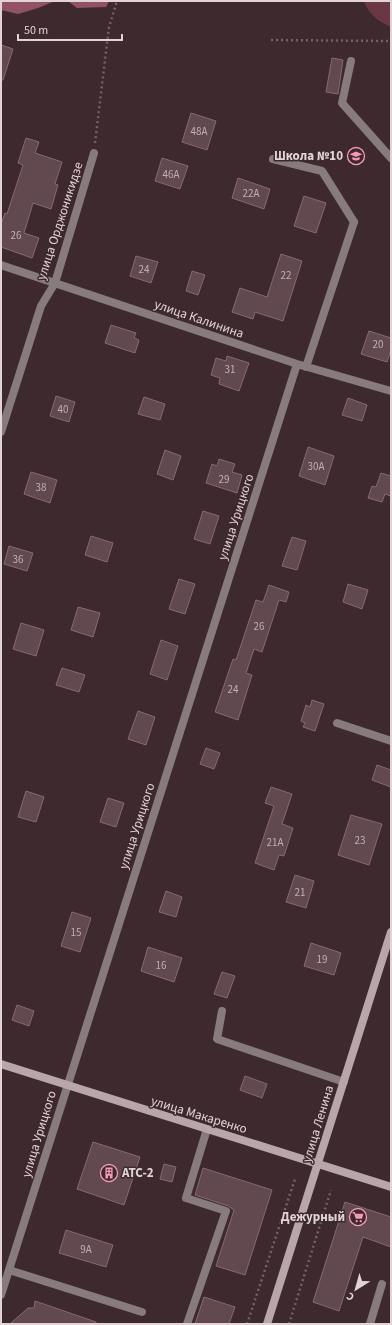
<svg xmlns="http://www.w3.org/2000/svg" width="392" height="1325" viewBox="0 0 392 1325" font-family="'Source Sans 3',sans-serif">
  <rect width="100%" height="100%" fill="#3e292e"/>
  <path fill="#6a3745" d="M364 1H391V27C378 21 369 15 364 1Z"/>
  <path fill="#915364" d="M1 1H55L38 8 18 14 1 10Z
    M68 1H109L106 7 77 8Z"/>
  <path fill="#61494f" stroke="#846b71" d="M1 45 13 49 3 80H1Z
    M332 58 343 60 338 94 326 92Z
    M191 113 216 121 207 150 182 142Z
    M26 138 39 142 35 153 62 162 55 184 58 185 51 209 33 203 24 233 39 238 32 258 1 247V224L5 213 7 214 23 165 18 163Z
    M162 158 188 166 180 189 155 181Z
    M238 178 270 189 264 209 232 198Z
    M304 196 326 203 316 233 294 226Z
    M281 254 302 261 283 321 255 312 253 319 232 312 240 288 267 297Z
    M136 256 158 262 151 283 130 276Z
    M192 271 205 275 198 295 186 291Z
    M111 325 136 333 134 338 139 340 135 353 105 343Z
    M369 331 391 338V350L387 362 361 354Z
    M227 356 249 363 239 391 219 384 220 378 211 375 216 358 226 361Z
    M56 396 75 402 69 422 50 416Z
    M144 397 165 404 160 420 138 414Z
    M348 398 367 405 362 421 342 415Z
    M308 447 334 456 325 485 299 476Z
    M165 450 181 456 173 480 157 474Z
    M219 459 235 464 232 472 242 475 237 493 206 483 212 464 217 466Z
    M31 472 57 480 50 503 24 494Z
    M381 473 391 476V496L385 494 382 502 368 498 372 486 376 487Z
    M203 511 219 516 210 544 194 539Z
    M91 536 113 543 107 562 85 555Z
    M292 537 306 541 297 570 282 566Z
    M9 546 33 553 27 571 4 564Z
    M179 579 195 584 185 614 169 609Z
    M348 584 368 590 362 609 343 602Z
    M269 585 289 592 286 602 279 600 262 652 254 649 246 673 252 675 238 720 215 712 233 659 236 660 256 600 263 602Z
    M78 607 100 613 93 637 71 630Z
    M21 623 44 630 36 656 13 649Z
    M161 640 178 646 167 680 150 674Z
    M62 668 85 675 79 692 56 685Z
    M312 700 324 704 315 731 303 727 305 723 301 721 306 705 310 707Z
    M138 711 155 717 146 745 128 739Z
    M206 748 220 753 214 769 200 764Z
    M377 765 391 770V787L372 780Z
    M271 787 292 794 282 824 293 828 284 856 279 855 274 870 255 863 274 806 265 803Z
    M26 791 44 797 36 822 18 817Z
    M108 798 124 803 116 827 100 822Z
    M351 815 382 824 369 865 338 855Z
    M295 875 314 881 306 908 286 902Z
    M166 891 182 897 176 917 159 912Z
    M72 912 91 918 80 952 61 946Z
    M311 943 341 953 334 975 304 966Z
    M148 947 182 958 174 982 141 971Z
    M222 972 235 976 227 998 214 994Z
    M17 1005 34 1011 29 1026 12 1020Z
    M245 1076 267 1084 262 1098 240 1090Z
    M93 1142 140 1157 124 1205 77 1189Z
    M164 1164 176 1167 172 1182 160 1179Z
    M203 1168 272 1190 245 1275 216 1266 234 1210 228 1206 195 1195Z
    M345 1202 391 1217V1247L363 1237 339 1311 313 1302Z
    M66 1230 113 1245 106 1267 59 1253Z
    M204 1297 235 1307 229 1324H195Z
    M35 1301 96 1322V1324H10L28 1308H34Z"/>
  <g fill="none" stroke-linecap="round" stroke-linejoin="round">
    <path stroke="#756266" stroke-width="2.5" stroke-dasharray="2 3" stroke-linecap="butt" d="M271 40 391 41
      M95 143 109 27 117 1
      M247 1324 295 1179
      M289 1324 331 1190"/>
    <path stroke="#877b7e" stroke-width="8" d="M351 61 342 103 391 158
      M273 159 322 171 354 222
      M337 723 391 741
      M222 1011 217 1039 344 1082
      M9 1270 142 1312
      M187 1324 226 1211 186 1198 207 1129
      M370 1324 382 1284"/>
    <path stroke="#877b7e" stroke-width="8" d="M1 265 297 364 391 391
      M306 367 354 222
      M1 432 41 306 55 283 94 153
      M1 1295 297 364"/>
    <path stroke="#b8a6aa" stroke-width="8" d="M1 1064 391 1187
      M267 1324 391 932"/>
  </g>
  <defs>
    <g id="school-ring" transform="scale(0.9)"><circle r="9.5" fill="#3e292e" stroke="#f19ab1" stroke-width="1.5"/><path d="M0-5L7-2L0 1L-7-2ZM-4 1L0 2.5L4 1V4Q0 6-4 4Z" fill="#f19ab1"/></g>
    <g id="building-ring" transform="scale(0.9)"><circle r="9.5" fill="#3e292e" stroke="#f19ab1" stroke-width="1.5"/><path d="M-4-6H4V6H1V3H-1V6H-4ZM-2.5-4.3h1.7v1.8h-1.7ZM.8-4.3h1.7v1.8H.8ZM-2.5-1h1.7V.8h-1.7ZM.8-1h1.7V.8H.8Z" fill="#f19ab1"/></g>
    <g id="supermarket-ring" transform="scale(0.9)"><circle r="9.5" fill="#3e292e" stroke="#f19ab1" stroke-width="1.5"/><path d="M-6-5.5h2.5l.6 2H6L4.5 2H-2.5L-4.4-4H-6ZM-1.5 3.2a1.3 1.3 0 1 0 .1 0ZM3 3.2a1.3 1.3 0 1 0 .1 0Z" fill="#f19ab1"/></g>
  </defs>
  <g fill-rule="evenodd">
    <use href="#school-ring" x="356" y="156"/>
    <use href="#building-ring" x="109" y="1173"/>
    <use href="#supermarket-ring" x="358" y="1217"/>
  </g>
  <g text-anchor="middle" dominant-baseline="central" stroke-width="3" stroke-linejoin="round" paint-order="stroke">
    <g font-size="11" fill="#c1b0b4">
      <text x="199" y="131">48А</text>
      <text x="171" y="174">46А</text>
      <text x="251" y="193">22А</text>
      <text x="16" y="235">26</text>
      <text x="144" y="269">24</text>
      <text x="286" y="275">22</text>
      <text x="378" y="344">20</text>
      <text x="230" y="369">31</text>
      <text x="63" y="409">40</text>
      <text x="316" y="466">30А</text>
      <text x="224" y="479">29</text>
      <text x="41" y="487">38</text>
      <text x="18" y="559">36</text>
      <text x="259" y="626">26</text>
      <text x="233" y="689">24</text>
      <text x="360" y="840">23</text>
      <text x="275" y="842">21А</text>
      <text x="300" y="892">21</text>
      <text x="76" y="932">15</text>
      <text x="322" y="959">19</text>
      <text x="161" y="965">16</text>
      <text x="86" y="1249">9А</text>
    </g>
    <g font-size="13" font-weight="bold" fill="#e1d3d6" stroke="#3e292e" text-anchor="end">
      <text x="343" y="156">Школа №10</text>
      <text x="122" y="1173" text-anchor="start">АТС-2</text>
      <text x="345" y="1217">Дежурный</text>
    </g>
    <g font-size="13" fill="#e1d3d6" stroke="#3e292e">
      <text transform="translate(60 221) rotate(-72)">улица Орджоникидзе</text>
      <text transform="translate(199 319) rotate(19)">улица Калинина</text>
      <text transform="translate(236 517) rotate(-72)">улица Урицкого</text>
      <text transform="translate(137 826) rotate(-72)">улица Урицкого</text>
      <text transform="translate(199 1115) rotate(17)">улица Макаренко</text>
      <text transform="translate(318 1124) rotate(-73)">улица Ленина</text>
      <text transform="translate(39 1134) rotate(-73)">улица Урицкого</text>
    </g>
  </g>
  <rect width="392" height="1325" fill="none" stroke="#e1d3d6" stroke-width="4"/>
  <g transform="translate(356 1289) rotate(217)" stroke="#3e292e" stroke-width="3" paint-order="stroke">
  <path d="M0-3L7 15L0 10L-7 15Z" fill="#e1d3d6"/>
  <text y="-6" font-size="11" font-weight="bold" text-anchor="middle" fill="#e1d3d6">С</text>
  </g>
  <path d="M18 34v6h104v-6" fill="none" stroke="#e1d3d6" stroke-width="2"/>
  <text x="24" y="34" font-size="12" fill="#e1d3d6" stroke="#3e292e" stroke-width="3" paint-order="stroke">50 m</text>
</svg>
